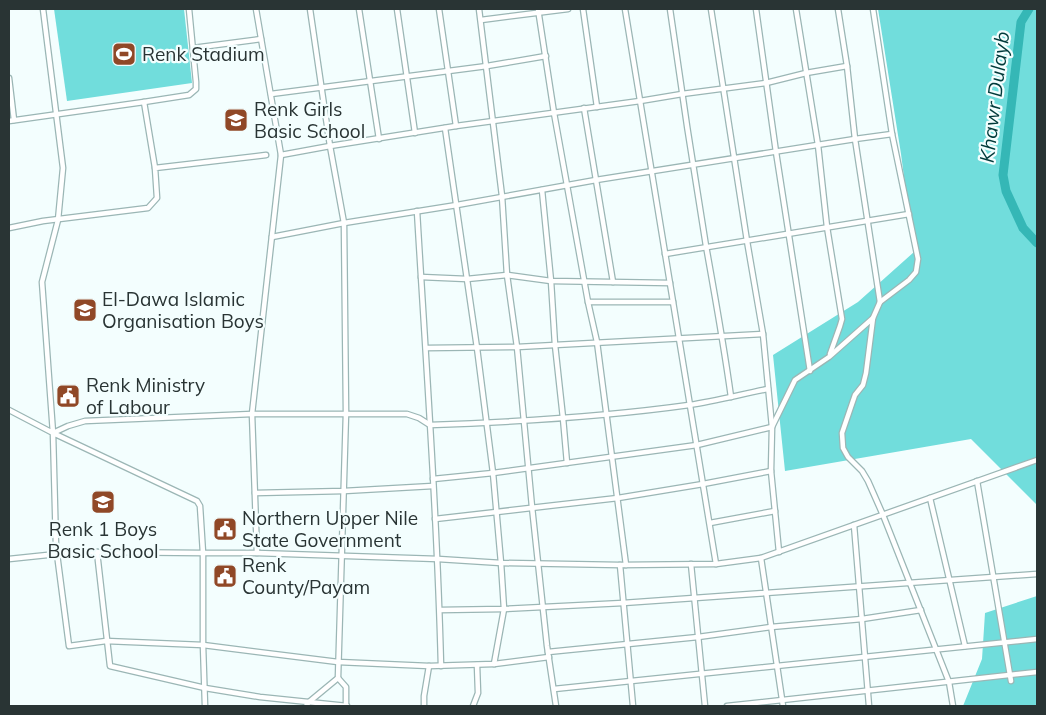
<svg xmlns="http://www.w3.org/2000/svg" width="1046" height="715" viewBox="0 0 1046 715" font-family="Mulish,sans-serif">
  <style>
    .green { fill: #71dddc }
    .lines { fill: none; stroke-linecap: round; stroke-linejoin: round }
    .river { stroke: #35b7b6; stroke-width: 9 }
    .minor-casing { stroke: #9bb6b5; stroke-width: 7 }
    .minor { stroke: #fff; stroke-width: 4.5 }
    .labels { text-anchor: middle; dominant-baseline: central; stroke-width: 4.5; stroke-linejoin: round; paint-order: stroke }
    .poi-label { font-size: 19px; fill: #293434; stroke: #f3fefe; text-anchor: start }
    .water-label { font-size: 20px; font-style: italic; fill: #003a3a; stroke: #f3fefe }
  </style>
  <rect width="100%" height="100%" fill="#f3fefe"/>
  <g class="green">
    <polygon points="54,9 184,9 192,83 67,101"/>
    <polygon points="878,9 1037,9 1037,505 971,439 785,471 773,355 858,302 914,252 901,154"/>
    <polygon points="1037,596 1037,706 963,706 982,659 985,613"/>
  </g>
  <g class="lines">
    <polyline class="river" points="1029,9 1021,22 1003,175 1006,191 1023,228 1037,243"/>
    <g class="minor-casing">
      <g id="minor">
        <polyline points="359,9 379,139"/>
        <polyline points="397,9 415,133"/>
        <polyline points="439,9 456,126"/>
        <polyline points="479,9 502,196 507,275 517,347 532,507 547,646 556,706"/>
        <polyline points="538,9 554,113 588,302 597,342 626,565"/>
        <polyline points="583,9 597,107"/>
        <polyline points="625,9 716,564"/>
        <path d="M670,9C681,88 693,167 706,246C715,296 724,346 731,397"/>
        <polyline points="711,9 747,241 763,334 772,427 771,471 779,552"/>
        <polyline points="756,9 776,152 810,371"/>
        <polyline points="796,9 818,145 827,227 842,319 840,326 830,354"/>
        <polyline points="873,9 892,134 918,259 916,272 909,280 880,302"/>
        <polyline points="481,20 568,9"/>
        <polyline points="193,48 261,39"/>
        <polyline points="9,78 14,120"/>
        <polyline points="271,94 487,66 546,56"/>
        <polyline points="144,102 155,168"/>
        <polyline points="584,108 613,282"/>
        <polyline points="9,121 144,102 189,95 196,89 196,82 189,9"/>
        <polyline points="445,128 477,348 493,473 501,563 504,609 494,664"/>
        <polyline points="281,155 330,146 456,126 640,101 682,94 766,83 806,73 847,66"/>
        <polyline points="542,190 551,281 555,345 563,418 567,463"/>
        <path d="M417,211C426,362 437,514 441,666"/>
        <polyline points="9,228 43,221 148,208 157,198 155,168 266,155"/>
        <polyline points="272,237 344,223 457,205 596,180 855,139 892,134"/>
        <polyline points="665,254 909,214"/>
        <polyline points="421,277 467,279 507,275 551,281 670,283"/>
        <polyline points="588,302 673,302"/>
        <polyline points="873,318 866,373 863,385 855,395 842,433 843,448 848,457 862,471 868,481 883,515 949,682 953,706"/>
        <polyline points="426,348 517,347 763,334"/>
        <polyline points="9,410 53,433 197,501 200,506 203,553 97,552 57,554 56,546 53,433 42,282 58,220 63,168 43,9"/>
        <path d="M53,433L68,426L85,421L252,414H407L419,418L430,425C517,422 603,417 689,405C716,401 742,394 768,389"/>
        <polyline points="433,479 493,473 697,445 772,427 795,380 829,357 873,318 880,302 855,139 847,66 838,9"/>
        <polyline points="977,481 1011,681"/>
        <polyline points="255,493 344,491 433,486"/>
        <polyline points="930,498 965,646"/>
        <polyline points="435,519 618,498 703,484 771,471"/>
        <polyline points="710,523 775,511"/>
        <polyline points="854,525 869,706"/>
        <polyline points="97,552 110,666 205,688 260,697 347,706"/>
        <polyline points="257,553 438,559 501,563 620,565 716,564 761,558 1037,460"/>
        <polyline points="761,558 783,706"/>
        <polyline points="9,559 57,554 69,646 106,641 203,645 338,662 429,666 494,664 549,657"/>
        <polyline points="691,564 705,706"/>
        <polyline points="620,565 633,706"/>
        <polyline points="440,610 504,609 623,603 1037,574"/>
        <polyline points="548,652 698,637 771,627 862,619 921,610"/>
        <polyline points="338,678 346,687 346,706"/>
        <polyline points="554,689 1037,639"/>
        <polyline points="205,706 203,645 203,553 257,553 252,414 281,155 256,9"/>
        <polyline points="306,706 309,702 338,678 346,413 344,223 330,146 310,9"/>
        <polyline points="424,706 424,696 429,666"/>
        <polyline points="473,706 478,693 477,665"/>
        <polyline points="727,706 1037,672"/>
      </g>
    </g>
    <use href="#minor" class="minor"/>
  </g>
  <defs>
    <g id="stadium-square" transform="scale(1.25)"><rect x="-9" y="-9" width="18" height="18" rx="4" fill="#904827" stroke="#f3fefe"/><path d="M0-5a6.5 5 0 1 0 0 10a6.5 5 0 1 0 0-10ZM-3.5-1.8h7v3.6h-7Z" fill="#fff"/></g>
    <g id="school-square" transform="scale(1.25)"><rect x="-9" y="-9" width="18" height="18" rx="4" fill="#904827" stroke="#f3fefe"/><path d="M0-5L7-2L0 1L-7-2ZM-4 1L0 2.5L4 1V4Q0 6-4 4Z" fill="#fff"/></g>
    <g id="civic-square" transform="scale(1.25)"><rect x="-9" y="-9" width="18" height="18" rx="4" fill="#904827" stroke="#f3fefe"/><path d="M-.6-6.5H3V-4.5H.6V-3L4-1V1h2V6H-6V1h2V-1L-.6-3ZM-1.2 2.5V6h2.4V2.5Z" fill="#fff"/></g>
  </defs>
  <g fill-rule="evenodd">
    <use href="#stadium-square" x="124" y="54"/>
    <use href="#school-square" x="236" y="120"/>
    <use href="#school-square" x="85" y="310"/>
    <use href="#civic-square" x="68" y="396"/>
    <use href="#school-square" x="103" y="502"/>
    <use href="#civic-square" x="225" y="529"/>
    <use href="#civic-square" x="225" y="576"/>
  </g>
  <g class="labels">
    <g class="poi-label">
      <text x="142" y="54">Renk Stadium</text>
      <text x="254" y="109">Renk Girls<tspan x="254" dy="22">Basic School</tspan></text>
      <text x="102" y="299">El-Dawa Islamic<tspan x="102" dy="22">Organisation Boys</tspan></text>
      <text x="86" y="385">Renk Ministry<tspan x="86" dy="22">of Labour</tspan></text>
      <text x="242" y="518">Northern Upper Nile<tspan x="242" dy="22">State Government</tspan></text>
      <text x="103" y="529" text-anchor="middle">Renk 1 Boys<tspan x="103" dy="22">Basic School</tspan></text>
      <text x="242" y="565">Renk<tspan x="242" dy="22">County/Payam</tspan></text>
    </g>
    <g class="water-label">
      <text transform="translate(994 97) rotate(-83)">Khawr Dulayb</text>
    </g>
  </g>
  <rect width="1046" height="715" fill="none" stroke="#293434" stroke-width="20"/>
</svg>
